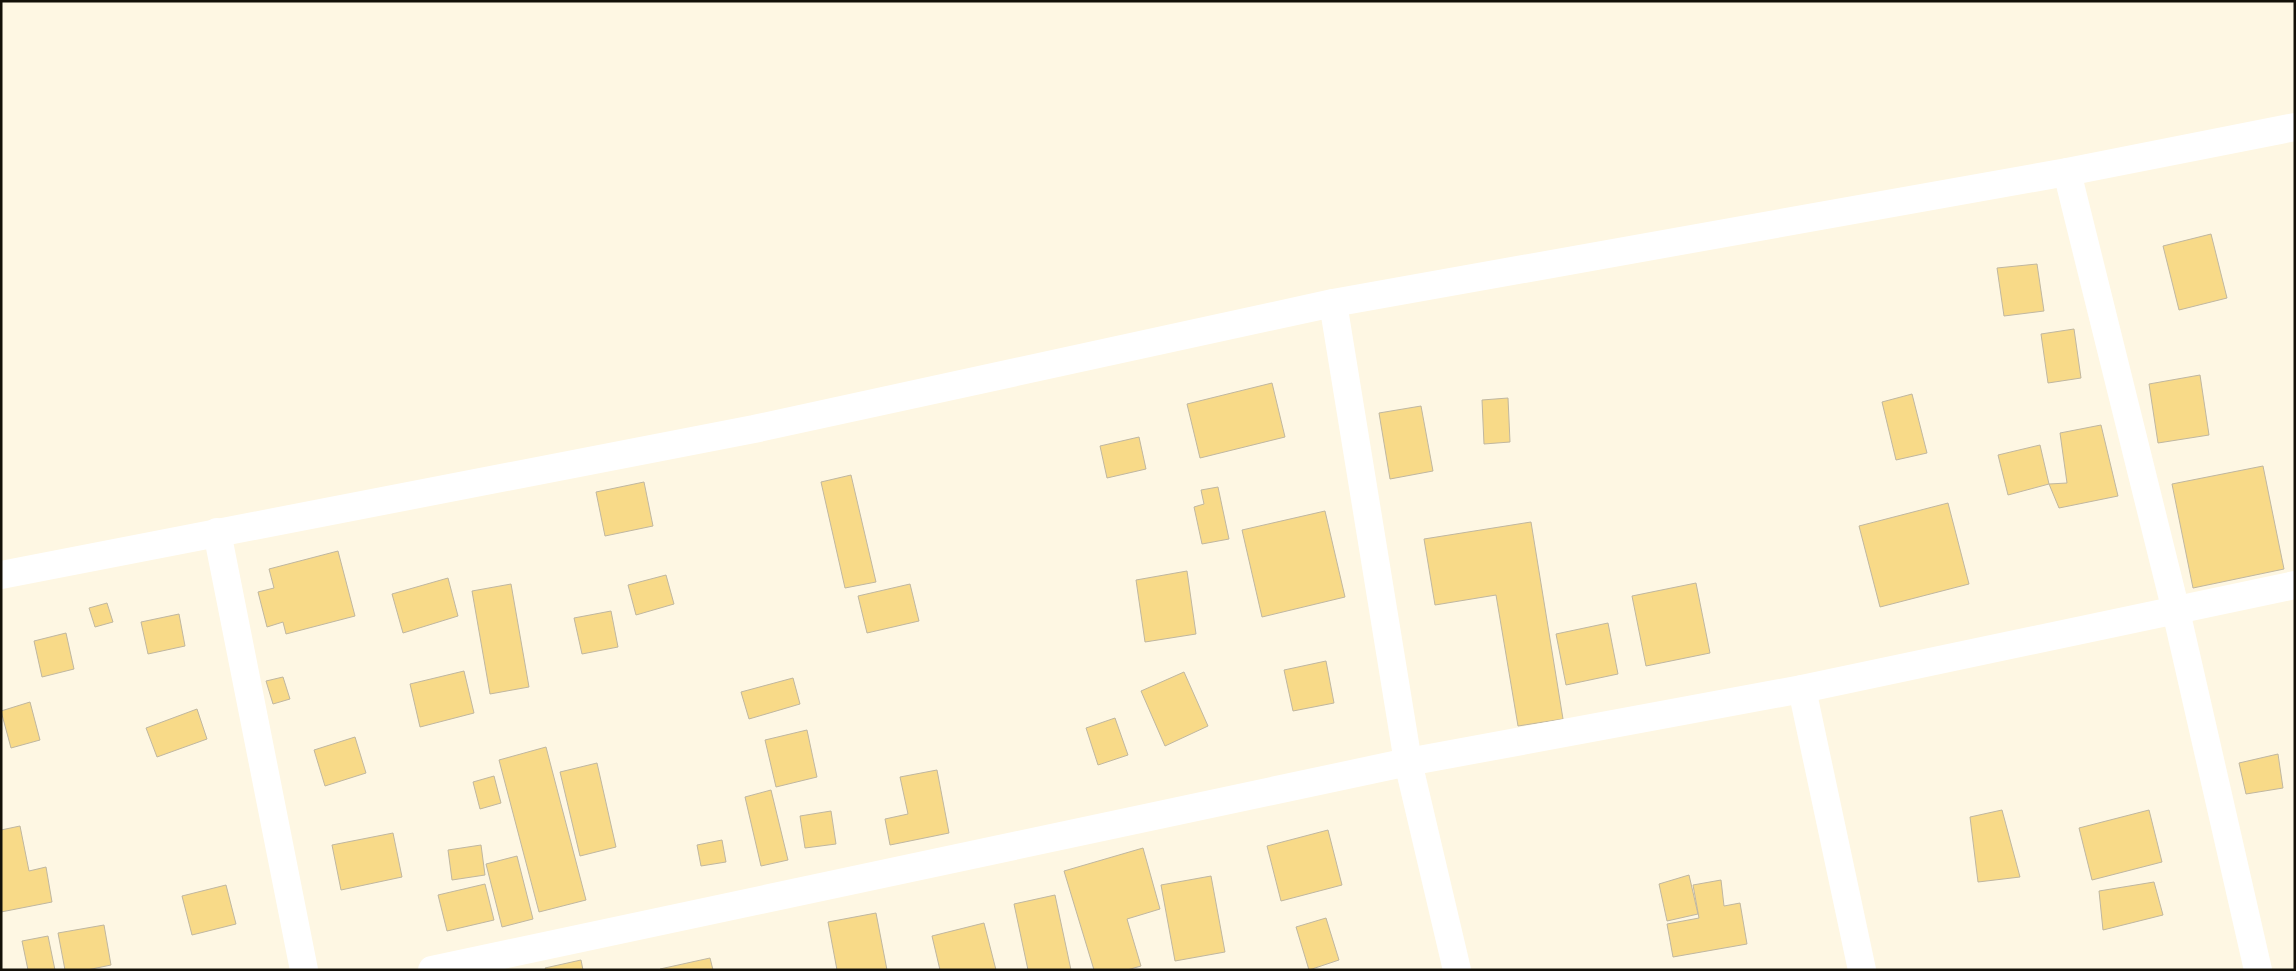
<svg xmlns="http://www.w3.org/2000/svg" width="2296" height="971" viewBox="0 0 2296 971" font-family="'Titillium Web',sans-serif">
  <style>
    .building { fill: #f8da88; stroke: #c0b7a0 }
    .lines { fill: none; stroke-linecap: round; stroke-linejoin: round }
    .minor { stroke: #fff; stroke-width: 28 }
  </style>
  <rect width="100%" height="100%" fill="#fef7e3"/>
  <g class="building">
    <polygon points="2211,234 2227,298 2179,310 2163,246"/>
    <polygon points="2037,264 2044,311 2004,316 1997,268"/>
    <polygon points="2074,329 2081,378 2048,383 2041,334"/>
    <polygon points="2200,375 2209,435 2158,443 2149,384"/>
    <polygon points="1272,383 1285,437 1200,458 1187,404"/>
    <polygon points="1912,394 1927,453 1896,460 1882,402"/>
    <polygon points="1508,398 1510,442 1484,444 1482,400"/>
    <polygon points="1421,406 1433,471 1390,479 1379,413"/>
    <polygon points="2101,425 2118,496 2059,508 2049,484 2067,483 2060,433"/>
    <polygon points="1139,437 1146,469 1107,478 1100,446"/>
    <polygon points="2040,445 2049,484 2008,495 1998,455"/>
    <polygon points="2263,466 2284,569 2193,588 2172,484"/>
    <polygon points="851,475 876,582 845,588 821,482"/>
    <polygon points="644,482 653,526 605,536 596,492"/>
    <polygon points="1218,487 1229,539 1202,544 1194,507 1204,504 1201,490"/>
    <polygon points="1948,503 1969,584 1880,607 1859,526"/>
    <polygon points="1325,511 1345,597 1262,617 1242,530"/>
    <polygon points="1531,522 1563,719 1518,726 1496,595 1435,605 1424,539"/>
    <polygon points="338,551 355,616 286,634 283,622 267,627 258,592 274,588 269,569"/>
    <polygon points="1187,571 1196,634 1145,642 1136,580"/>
    <polygon points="666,575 674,604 636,615 628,585"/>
    <polygon points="448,578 458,616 403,633 392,594"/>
    <polygon points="1696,583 1710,653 1646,666 1632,596"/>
    <polygon points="511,584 529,687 490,694 472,591"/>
    <polygon points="910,584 919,621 867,633 858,596"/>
    <polygon points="107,603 113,622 95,627 89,608"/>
    <polygon points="611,611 618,647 582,654 574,618"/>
    <polygon points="179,614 185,646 148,654 141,622"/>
    <polygon points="1608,623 1618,674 1566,685 1556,634"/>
    <polygon points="66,633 74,669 42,677 34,641"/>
    <polygon points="1326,661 1334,703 1293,711 1284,670"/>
    <polygon points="464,671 474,713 420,727 410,684"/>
    <polygon points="1184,672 1208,726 1165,746 1141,691"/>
    <polygon points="283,677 290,699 273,704 266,681"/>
    <polygon points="793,678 800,704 749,719 741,692"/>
    <polygon points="30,702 40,740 11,748 1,711"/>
    <polygon points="197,709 207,739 157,757 146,728"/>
    <polygon points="1115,718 1128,755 1098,765 1086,728"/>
    <polygon points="807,730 817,777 776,787 765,740"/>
    <polygon points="355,737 366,773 325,786 314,750"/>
    <polygon points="546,747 586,900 539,912 499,760"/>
    <polygon points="2278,754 2283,788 2246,794 2239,763"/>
    <polygon points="597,763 616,847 580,856 560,772"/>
    <polygon points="937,770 949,833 890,845 885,819 908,814 900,777"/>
    <polygon points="494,776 501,803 480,809 473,782"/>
    <polygon points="771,790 788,860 761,866 745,797"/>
    <polygon points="2002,810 2020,877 1978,882 1970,817"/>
    <polygon points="2149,810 2162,862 2092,880 2079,828"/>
    <polygon points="831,811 836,844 805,848 800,816"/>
    <polygon points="20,826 29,871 46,867 52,902 1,912 1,830"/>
    <polygon points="1328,830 1342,885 1281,901 1267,846"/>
    <polygon points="393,833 402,877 341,890 332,845"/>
    <polygon points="722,840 726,862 701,866 697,845"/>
    <polygon points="481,845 485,875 452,880 448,850"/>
    <polygon points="1143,848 1160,909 1127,919 1141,966 1127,970 1094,970 1064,871"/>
    <polygon points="517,856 533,919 502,927 486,864"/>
    <polygon points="1689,875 1698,914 1667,921 1659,884"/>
    <polygon points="1211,876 1225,952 1175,961 1161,885"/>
    <polygon points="1721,880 1724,906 1740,903 1747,944 1673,957 1667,924 1699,918 1693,885"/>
    <polygon points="2154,882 2163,915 2103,930 2099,891"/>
    <polygon points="485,884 494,920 447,931 438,895"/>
    <polygon points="226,885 236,924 192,935 182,896"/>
    <polygon points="1055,895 1071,970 1028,970 1014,904"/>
    <polygon points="876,913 887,970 837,970 828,922"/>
    <polygon points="1326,918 1339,960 1309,970 1296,927"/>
    <polygon points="984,923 996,970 940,970 932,936"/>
    <polygon points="104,925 111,965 87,970 65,970 58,933"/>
    <polygon points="48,936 55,970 28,970 22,941"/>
    <polygon points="710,958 713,970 660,970 660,969"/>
    <polygon points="581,960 583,970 546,970 545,968"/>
  </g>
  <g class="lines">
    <g class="minor">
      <polyline points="2067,172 2176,611 2258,970"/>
      <polyline points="1333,303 1408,762 1457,970"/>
      <polyline points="217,532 304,970"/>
      <polyline points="1,575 754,429 1333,303 2067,172 2295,127"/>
      <polyline points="1802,689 1862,970"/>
      <polyline points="432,970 1408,762 1802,689 2295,585"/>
    </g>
  </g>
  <rect width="2296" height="971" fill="none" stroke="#131008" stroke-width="5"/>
</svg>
